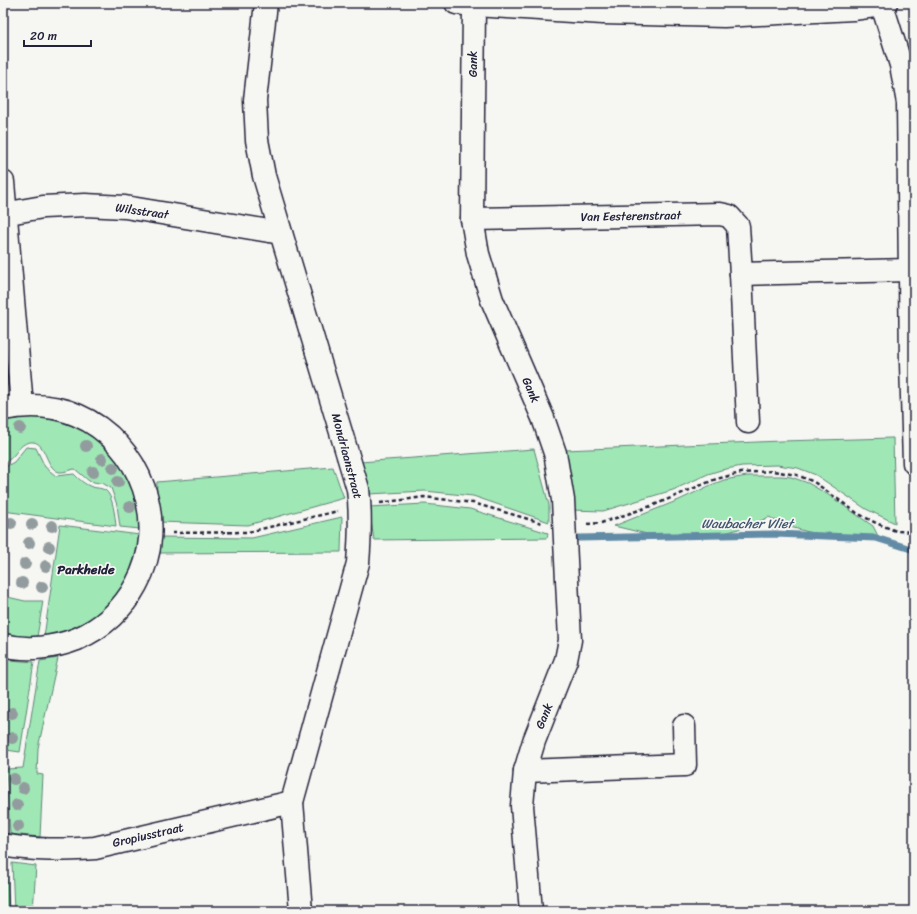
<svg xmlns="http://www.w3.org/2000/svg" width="917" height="914" viewBox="0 0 917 914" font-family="Sriracha,sans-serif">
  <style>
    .green { fill: #9fe7b5; stroke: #608478 }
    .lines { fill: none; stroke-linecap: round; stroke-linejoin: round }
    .stream { stroke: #628ca6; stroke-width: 7 }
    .minor-casing { stroke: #22223b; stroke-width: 25 }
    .path { stroke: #22223b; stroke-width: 2.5; stroke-dasharray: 4 3; stroke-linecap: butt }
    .minor { stroke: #f6f6f2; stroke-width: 22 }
    .tree { fill: #929c9e }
    .labels { text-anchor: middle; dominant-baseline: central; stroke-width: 3.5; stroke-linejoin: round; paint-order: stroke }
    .street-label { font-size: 12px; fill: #22223b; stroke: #f6f6f2 }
    .water-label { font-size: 13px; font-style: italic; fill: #425771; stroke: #f6f6f2 }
    .neighbourhood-label { font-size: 13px; font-weight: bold; fill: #22223b; stroke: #f6f6f2 }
  </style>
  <rect width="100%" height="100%" fill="#f6f6f2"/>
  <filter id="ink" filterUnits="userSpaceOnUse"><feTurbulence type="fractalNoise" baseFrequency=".025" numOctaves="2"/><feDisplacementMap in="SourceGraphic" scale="8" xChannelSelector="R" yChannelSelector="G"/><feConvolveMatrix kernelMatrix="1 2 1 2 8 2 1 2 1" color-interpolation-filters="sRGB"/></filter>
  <g filter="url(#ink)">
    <g class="green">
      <polygon points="3,333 7,385 3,394"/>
      <path d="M24,417C71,417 110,438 130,482C132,487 136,493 137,498C139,508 139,519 140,529L120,527L117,505L111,488L104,484L89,481L75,469C70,469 64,473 59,472C44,467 47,440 30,442C17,444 16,459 3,463V420Z"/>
      <polygon points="893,438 895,523 866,509 816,475 798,468 777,465 742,466 721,470 708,474 673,490 603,511 571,510 565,450 781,441"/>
      <path d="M26,447L36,448L45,467L56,476L74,474C80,480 84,484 92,487C96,488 101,488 105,490C113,495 115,517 116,526L3,511V468L14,462Z"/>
      <polygon points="534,449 549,505 549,522 473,496 425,491 369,494 360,462"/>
      <polygon points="333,467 344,498 248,525 159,522 156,500 157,482"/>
      <polygon points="747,476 781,476 791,477 808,483 827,494 873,526 879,538 823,536 790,527 769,517 752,525 725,533 651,535 614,526 679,500 711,485 724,480"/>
      <polygon points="425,504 470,509 548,533 547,538 374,540 369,507"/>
      <polygon points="342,517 341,552 156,553 158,537 252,538"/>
      <path d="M60,525L140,535C135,588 96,630 44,637Z"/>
      <polygon points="3,596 25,601 43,601 37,637 26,638 3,634"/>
      <polygon points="58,658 38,748 37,774 43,775 40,837 10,834 6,769 23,768 40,661"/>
      <polygon points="10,660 34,662 20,752 6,750 3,705 3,663"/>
      <polygon points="3,861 6,862 9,911 3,911"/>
      <polygon points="12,863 36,866 33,911 14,911"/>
    </g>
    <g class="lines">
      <polyline class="stream" points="579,538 775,534 876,538 914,550"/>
      <g class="minor-casing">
        <g id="minor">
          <path d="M266,3L255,100L257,140L264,176L358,489C361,514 360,538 358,563L292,802L301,911"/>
          <polyline points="456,3 474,5 603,13 724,16 853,9 882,5 886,3"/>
          <polyline points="474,5 472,219 478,254 492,300 543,418 555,453 563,500 570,640 566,660 534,741 525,771 522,806 531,911"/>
          <polyline points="882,5 901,65 908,103 911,363 914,463"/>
          <polyline points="3,182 22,406"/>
          <polyline points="3,214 43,207 85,205 125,207 281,233"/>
          <polyline points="472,219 720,214 729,216 738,226 741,274 910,270"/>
          <polyline points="741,274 748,422"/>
          <path d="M3,409C28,404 54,405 77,415C142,443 170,524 136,585C123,609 102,628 77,639C54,648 27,651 3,645"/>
          <polyline points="525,771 685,765 684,726"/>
          <path d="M3,845C34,851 64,850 95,848L292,802"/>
        </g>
      </g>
      <g class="path">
        <polyline points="380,503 424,497 473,503 542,523"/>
        <polyline points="587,524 601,523 654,505 716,479 741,473 773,471 797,475 814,482 857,513 876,523 896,531 914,532"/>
        <polyline points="172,533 248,532 338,511"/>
      </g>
      <use href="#minor" class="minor"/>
    </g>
    <g class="tree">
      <circle cx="20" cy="428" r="6"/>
      <circle cx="86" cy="446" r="6"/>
      <circle cx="102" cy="459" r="6"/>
      <circle cx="113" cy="468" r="6"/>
      <circle cx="93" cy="472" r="6"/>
      <circle cx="118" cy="482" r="6"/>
      <circle cx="130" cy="507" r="6"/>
      <circle cx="11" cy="523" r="6"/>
      <circle cx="32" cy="524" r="6"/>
      <circle cx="52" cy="526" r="6"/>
      <circle cx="29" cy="543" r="6"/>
      <circle cx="49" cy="547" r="6"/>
      <circle cx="25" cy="564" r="6"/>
      <circle cx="46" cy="566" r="6"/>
      <circle cx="22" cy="583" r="6"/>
      <circle cx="42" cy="587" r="6"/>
      <circle cx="12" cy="713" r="6"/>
      <circle cx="12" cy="738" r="6"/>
      <circle cx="14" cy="779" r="6"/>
      <circle cx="23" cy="788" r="6"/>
      <circle cx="17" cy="805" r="6"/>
      <circle cx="18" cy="826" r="6"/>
    </g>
  </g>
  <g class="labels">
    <g class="street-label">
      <text transform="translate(473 64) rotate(-90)">Gank</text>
      <text transform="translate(142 211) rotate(8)">Wilsstraat</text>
      <text transform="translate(631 216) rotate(-1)">Van Eesterenstraat</text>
      <text transform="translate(531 390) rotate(66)">Gank</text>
      <text transform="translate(347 456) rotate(75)">Mondriaanstraat</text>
      <text transform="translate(544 716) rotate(-68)">Gank</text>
      <text transform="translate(148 835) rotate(-13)">Gropiusstraat</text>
    </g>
    <g class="water-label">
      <text x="747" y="523">Waubacher Vliet</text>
    </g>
    <g class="neighbourhood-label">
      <text x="86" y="569">Parkheide</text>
    </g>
  </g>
  <rect width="917" height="914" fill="none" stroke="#f6f6f2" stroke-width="16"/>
  <rect x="8" y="8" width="901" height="898" fill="none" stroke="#22223b" stroke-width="1.5" filter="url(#ink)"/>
  <path d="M24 40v6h67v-6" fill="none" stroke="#22223b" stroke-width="2"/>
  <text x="30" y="40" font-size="12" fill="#22223b" stroke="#f6f6f2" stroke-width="3" paint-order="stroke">20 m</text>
</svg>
